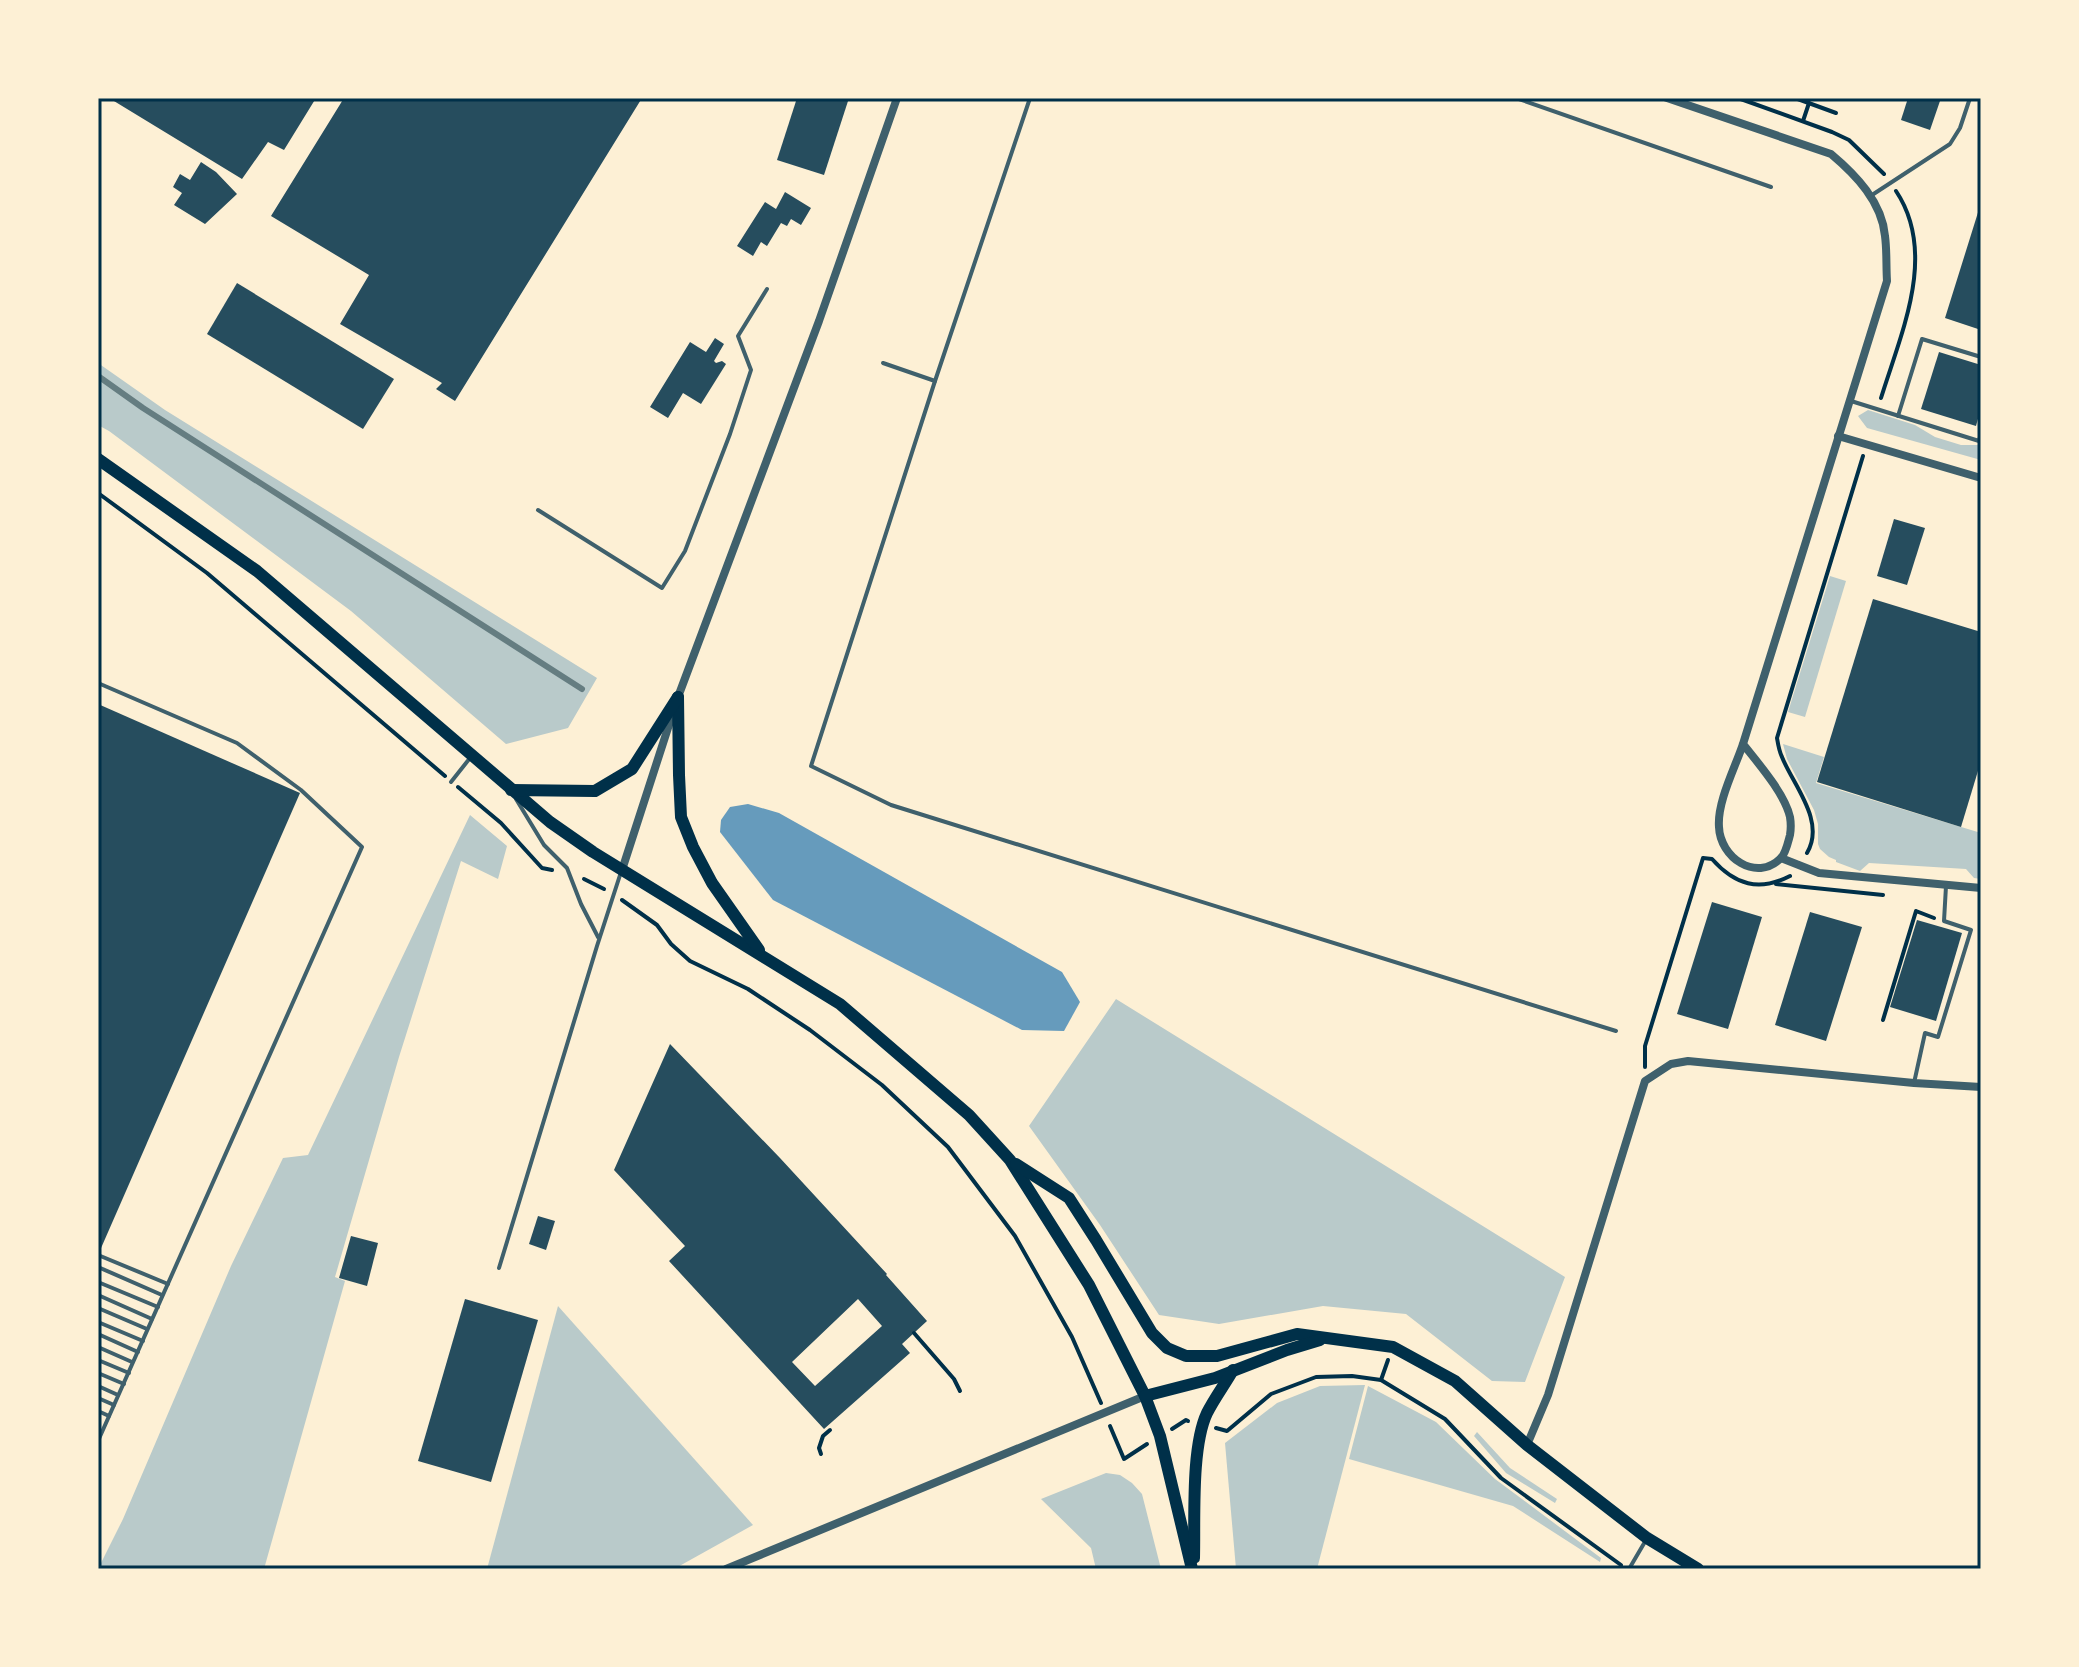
<svg xmlns="http://www.w3.org/2000/svg" width="2079" height="1667" viewBox="0 0 2079 1667" font-family="'Open Sans',sans-serif">
  <style>
    .green { fill: #b9caca }
    .water { fill: #669bbc }
    .building { fill: #264d5e; fill-rule: evenodd }
    .lines { fill: none; stroke-linecap: round; stroke-linejoin: round }
    .path { stroke: #003049; stroke-width: 4 }
    .service { stroke: #3f606c; stroke-width: 4 }
    .minor { stroke: #3f606c; stroke-width: 8 }
    .secondary { stroke: #003049; stroke-width: 12 }
    .rail { stroke: #657d81; stroke-width: 6 }
    .neatline { fill: none; stroke: #003049; stroke-width: 3 }
  </style>
  <rect width="100%" height="100%" fill="#fdf0d5"/>
  <g class="green">
    <polygon points="98,363 165,410 597,678 568,728 506,744 351,611 109,431 98,425"/>
    <polygon points="1868,410 1915,425 1935,437 1961,445 1981,445 1981,460 1867,428 1858,416"/>
    <polygon points="1830,576 1846,581 1805,717 1788,712"/>
    <polygon points="1783,744 1824,757 1816,783 1981,833 1981,879 1974,878 1966,869 1869,863 1860,871 1836,862 1836,860 1829,857 1820,849 1818,844 1818,824 1814,810 1787,759"/>
    <polygon points="470,815 507,846 498,879 461,861 399,1057 335,1277 345,1281 264,1569 98,1569 123,1519 231,1266 283,1158 308,1155"/>
    <polygon points="1116,999 1565,1277 1525,1382 1492,1381 1406,1314 1323,1306 1219,1324 1159,1315 1100,1225 1029,1126"/>
    <polygon points="558,1306 753,1525 674,1569 487,1569"/>
    <polygon points="1365,1385 1317,1569 1236,1569 1225,1443 1277,1403 1320,1386"/>
    <polygon points="1368,1386 1436,1422 1495,1479 1601,1558 1600,1562 1513,1506 1349,1459"/>
    <polygon points="1477,1432 1510,1468 1557,1499 1555,1503 1506,1473 1474,1436"/>
    <polygon points="1106,1473 1120,1475 1132,1483 1142,1494 1161,1569 1096,1569 1091,1548 1041,1499"/>
  </g>
  <polygon class="water" points="748,804 779,813 1062,972 1080,1002 1064,1031 1022,1030 773,900 720,832 721,820 730,807"/>
  <g class="building">
    <polygon points="109,98 316,98 284,150 268,142 242,179"/>
    <polygon points="344,98 642,98 455,401 436,389 442,383 340,324 369,275 271,216"/>
    <polygon points="797,98 849,98 824,175 777,160"/>
    <polygon points="1908,98 1941,98 1930,130 1901,120"/>
    <polygon points="201,162 216,172 237,194 205,224 174,205 182,193 173,187 180,174 190,180"/>
    <polygon points="785,192 811,208 801,225 791,219 787,226 781,223 767,246 761,242 753,256 737,246 765,202 776,209"/>
    <polygon points="1980,206 1981,206 1981,330 1945,318"/>
    <polygon points="237,283 394,379 363,429 207,334"/>
    <polygon points="715,338 724,344 714,361 716,363 722,361 726,364 701,404 683,393 668,418 650,407 690,342 706,352"/>
    <polygon points="1939,352 1981,365 1981,408 1976,426 1921,409"/>
    <polygon points="1894,519 1925,528 1907,585 1877,576"/>
    <polygon points="1873,599 1981,632 1981,761 1961,827 1817,782"/>
    <polygon points="98,704 300,793 98,1255"/>
    <polygon points="1712,902 1762,917 1728,1029 1677,1014"/>
    <polygon points="1810,912 1862,927 1826,1041 1775,1025"/>
    <polygon points="1917,920 1962,933 1936,1021 1890,1007"/>
    <path d="M670,1044L780,1158L887,1274L886,1275L927,1321L902,1344L910,1353L824,1429L669,1261L685,1246L614,1170ZM858,1299L882,1326L815,1386L792,1362Z"/>
    <polygon points="538,1216 555,1221 546,1250 529,1244"/>
    <polygon points="351,1236 378,1243 367,1286 339,1278"/>
    <polygon points="465,1299 538,1320 491,1482 418,1461"/>
  </g>
  <g class="lines">
    <g class="path">
      <polyline points="1738,98 1832,132 1849,140 1884,174"/>
      <polyline points="1795,98 1836,113"/>
      <polyline points="1803,121 1809,103"/>
      <path d="M1881,398C1901,333 1938,254 1896,191"/>
      <polyline points="98,493 207,573 445,776"/>
      <polyline points="458,787 501,823 542,868 552,870"/>
      <path d="M1807,853C1826,821 1793,785 1782,757C1779,751 1778,744 1777,738L1863,456"/>
      <polyline points="584,879 604,889"/>
      <polyline points="1776,884 1883,895"/>
      <polyline points="622,900 657,925 671,944 690,961 748,989 810,1030 882,1085 948,1147 1015,1236 1072,1337 1101,1403"/>
      <polyline points="1883,1020 1916,911 1934,918"/>
      <path d="M1645,1067V1046L1703,858L1712,859C1735,885 1759,892 1790,876"/>
      <polyline points="914,1333 954,1379 960,1391"/>
      <polyline points="1381,1380 1388,1360"/>
      <polyline points="1110,1426 1124,1459 1147,1444"/>
      <polyline points="1216,1428 1227,1431 1271,1394 1316,1377 1352,1376 1381,1380 1445,1419 1501,1478 1621,1565"/>
      <polyline points="1172,1429 1186,1420 1188,1421"/>
      <polyline points="821,1454 819,1448 823,1436 830,1430"/>
    </g>
    <g class="service">
      <polyline points="1030,98 935,381 811,766 891,805 1616,1031"/>
      <polyline points="1516,98 1771,187"/>
      <polyline points="1872,195 1950,144 1960,128 1970,98"/>
      <polyline points="883,363 935,381"/>
      <polyline points="1851,401 1979,441 1981,433"/>
      <polyline points="1898,416 1922,339 1981,357"/>
      <polyline points="538,510 662,588 685,551 730,434 751,370 738,336 767,289"/>
      <polyline points="98,683 237,743 301,790 362,847 98,1441"/>
      <polyline points="451,782 470,758"/>
      <polyline points="516,799 544,845 567,868 581,904 598,937"/>
      <polyline points="1914,1083 1925,1033 1938,1037 1971,930 1944,921 1946,886"/>
      <polyline points="98,1255 168,1284"/>
      <polyline points="98,1267 162,1295"/>
      <polyline points="499,1268 597,946 621,872"/>
      <polyline points="98,1282 158,1307"/>
      <polyline points="98,1295 152,1319"/>
      <polyline points="98,1308 147,1329"/>
      <polyline points="98,1322 143,1341"/>
      <polyline points="98,1334 138,1352"/>
      <polyline points="98,1347 132,1362"/>
      <polyline points="98,1360 129,1373"/>
      <polyline points="98,1373 124,1384"/>
      <polyline points="98,1386 118,1395"/>
      <polyline points="98,1398 114,1405"/>
      <polyline points="98,1411 109,1416"/>
      <polyline points="1629,1569 1646,1540"/>
    </g>
    <g class="minor">
      <path d="M1667,98L1831,154C1856,175 1882,202 1885,236C1887,251 1886,266 1887,281L1743,744C1735,768 1717,802 1719,827C1720,857 1756,883 1781,858C1786,853 1788,842 1790,835C1791,829 1791,823 1790,817C1785,794 1758,763 1743,744"/>
      <polyline points="1838,436 1981,478"/>
      <polyline points="1781,858 1819,873 1981,888"/>
      <polyline points="622,870 678,697 819,321 897,98"/>
      <polyline points="1527,1445 1548,1395 1645,1081 1671,1064 1688,1061 1914,1083 1981,1087"/>
      <polyline points="726,1569 1145,1396"/>
    </g>
    <g class="secondary">
      <polyline points="98,459 257,571 550,822 593,852 840,1004 969,1115 1010,1160 1089,1285 1145,1396 1160,1436 1192,1569"/>
      <polyline points="678,697 679,775 681,817 693,847 712,883 759,950"/>
      <polyline points="511,790 595,791 632,769 678,697"/>
      <polyline points="1016,1164 1069,1198 1096,1240 1152,1333 1167,1348 1186,1356 1217,1356 1297,1334 1393,1347 1455,1381 1527,1445 1647,1538 1698,1569"/>
      <polyline points="1145,1396 1215,1378 1287,1350 1320,1340"/>
      <path d="M1194,1558C1195,1519 1191,1447 1207,1413C1214,1399 1225,1384 1233,1370"/>
    </g>
    <polyline class="rail" points="98,376 143,408 582,689"/>
  </g>
  <rect width="2079" height="1667" fill="none" stroke="#fdf0d5" stroke-width="200"/>
  <rect x="100" y="100" width="1879" height="1467" class="neatline"/>
</svg>
